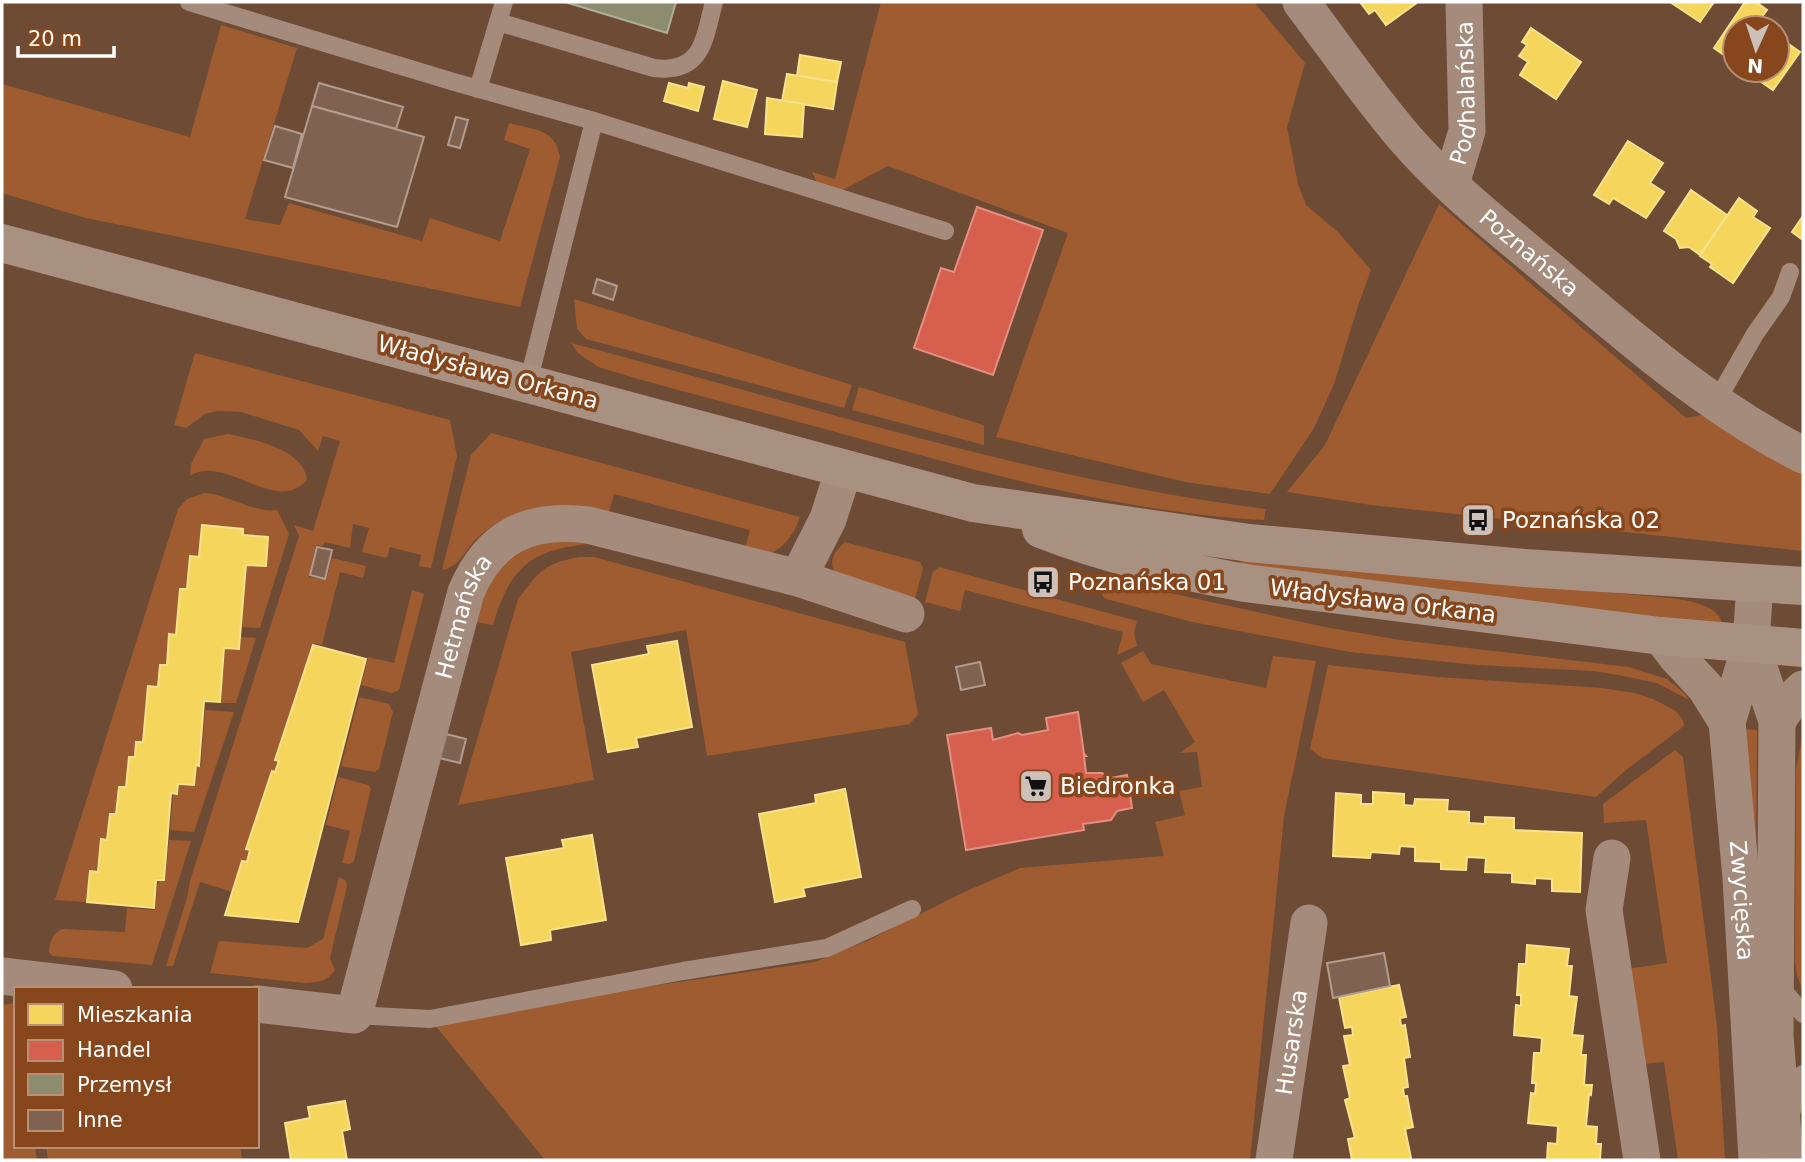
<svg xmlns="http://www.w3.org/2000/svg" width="1805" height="1162" viewBox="0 0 1805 1162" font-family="'DejaVu Sans',sans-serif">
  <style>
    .green { fill: #9f5c31 }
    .homes { fill: #f6d55c; stroke: #f9e28d; stroke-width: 2 }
    .shops { fill: #d6604d; stroke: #e29082; stroke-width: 2 }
    .industry { fill: #8c8c6e; stroke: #aeae9a; stroke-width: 2 }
    .building { fill: #7f6350; stroke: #b29c8f; stroke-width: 2 }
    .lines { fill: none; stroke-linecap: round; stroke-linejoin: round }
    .lane { stroke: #a48b7b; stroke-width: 18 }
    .street { stroke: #a48b7b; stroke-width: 37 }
    .secondary { stroke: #a99182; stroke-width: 38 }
    .labels { text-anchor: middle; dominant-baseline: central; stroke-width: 7; stroke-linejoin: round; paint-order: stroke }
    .street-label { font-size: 23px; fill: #fff; stroke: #87461b }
    .poi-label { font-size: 23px; fill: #fff; stroke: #87461b; text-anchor: start }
  </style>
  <rect width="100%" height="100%" fill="#6e4b34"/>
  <g class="green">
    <polygon points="881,2 1254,2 1305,63 1287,127 1298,184 1306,205 1338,232 1371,270 1359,303 1334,384 1314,428 1270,494 1185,482 996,437 1068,233 888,166 839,192 819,187 812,172 835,179"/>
    <path d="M221,25L297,48L245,219L280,225L289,203L422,241L430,218L500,241L530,149L504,140L509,123C534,130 555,128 560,157L520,307L86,218L2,193V84L190,137Z"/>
    <polygon points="1439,204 1686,418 1703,415 1803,472 1803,551 1371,505 1287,492 1325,445"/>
    <polygon points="574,299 852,385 844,408 586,339 577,329"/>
    <path d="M571,343C801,403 1030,479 1266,509L1264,520C1125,513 989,474 854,437C769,413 683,393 598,367L578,353Z"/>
    <polygon points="195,353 450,420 457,456 431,568 419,566 421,555 390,547 387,558 362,552 369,528 353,524 350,548 325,542 323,546 316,545 309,577 326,580 332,558 366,566 363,578 340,572 322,645 314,643 313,645 275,760 279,761 275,772 272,772 246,849 250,850 247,862 242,861 232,892 200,882 173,966 166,966 187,898 190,881 299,536 294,525 313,531 340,441 323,436 318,451 299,430 241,412 217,411 205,414 186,428 174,425"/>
    <polygon points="859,387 984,425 984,445 852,410"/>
    <path d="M491,433L800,517C795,532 784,550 767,554C760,555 751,553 744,553L750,530L614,494L608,516C555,512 519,498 476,539C463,552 461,566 442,570L471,455Z"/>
    <path d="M228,434C253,439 304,449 307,480C275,516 225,453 190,476L191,464L204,439Z"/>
    <path d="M204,493C229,494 252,513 277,510L289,534L260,628L242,627L247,566L266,567L268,537L243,535V529L202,525L199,557L190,556L187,589L180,590L176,635H169L167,665H160L158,687H148L143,742L135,757H129L126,787H119L116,814H110L107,840H101L98,872H90L87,902L55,900L178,509L187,499Z"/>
    <path d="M548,539L596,543C533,549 511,564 493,625L472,621L478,598L511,555Z"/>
    <path d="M845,542L920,562L923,568L915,599L834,571C829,558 835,551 845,542Z"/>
    <path d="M579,557H594L905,642L918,714L910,724L707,756L686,630L571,652L594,780L458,805L518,599C540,571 543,564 579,557Z"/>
    <path d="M1245,560L1670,598C1686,600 1716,604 1722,622L1720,624L1240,566V562Z"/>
    <polygon points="939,567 1137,621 1134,633 1137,646 1117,655 1123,632 965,590 960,611 925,602 933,572"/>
    <polygon points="1105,587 1170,593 1325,627 1400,640 1629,667 1667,679 1684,693 1689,700 1657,683 1618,675 1594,671 1477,665 1350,652 1192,622 1110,600 1104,598 1102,594"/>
    <polygon points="412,590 424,594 399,690 392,693 361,685 368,657 394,663"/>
    <polygon points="241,637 256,638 236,703 221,703 225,649 240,650"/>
    <polygon points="1143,651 1151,664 1266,688 1273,656 1316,661 1284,816 1250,1160 545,1160 430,1019 815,962 869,940 962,893 1020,868 1164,856 1155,822 1185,815 1179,791 1202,787 1197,752 1180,753 1195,742 1164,690 1143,702 1121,663"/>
    <polygon points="1328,665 1438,677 1602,688 1634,693 1653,699 1676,711 1683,720 1684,726 1626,770 1596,797 1322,758 1310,749"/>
    <polygon points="359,697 389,704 393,712 379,769 375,772 341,766"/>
    <polygon points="205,710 234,712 194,832 170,830 173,795 178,795 179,786 195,786 197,767 201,766"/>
    <polygon points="1745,729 1757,730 1756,854"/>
    <polygon points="1802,738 1803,738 1803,990 1797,976 1795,961 1796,770"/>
    <polygon points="1675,750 1683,757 1717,1026 1725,1160 1678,1160 1664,1062 1643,1064 1627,969 1667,963 1646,820 1604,823 1603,804"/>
    <polygon points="338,777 368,785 371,788 354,861 350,864 342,863 350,831 326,825"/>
    <path d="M169,840L191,841L152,965L52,956L49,952C50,941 52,934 62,929L125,932L127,908L155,910L158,881H165Z"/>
    <path d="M339,877L346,881L347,886L330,958L335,970C327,982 319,982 305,983L210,973L219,941L307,948L323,939Z"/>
    <polygon points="16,1003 16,1146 35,1146 37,1160 2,1160 2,1005"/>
    <polygon points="46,1146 240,1146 242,1160 48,1160"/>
  </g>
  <g class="homes">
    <polygon points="1360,2 1418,2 1386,25 1375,10 1369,14"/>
    <polygon points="1670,2 1714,2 1700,22"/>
    <polygon points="1745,2 1756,2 1767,10 1761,18 1773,27 1735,28 1735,63 1714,48"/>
    <polygon points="1531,28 1581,62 1556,99 1520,75 1528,62 1519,56 1527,45 1522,42"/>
    <polygon points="1777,36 1800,52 1773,90 1744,70 1777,70"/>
    <polygon points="800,55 841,62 837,82 797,76"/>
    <polygon points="787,74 837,82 833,109 782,101"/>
    <polygon points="723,81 757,90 747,127 714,119"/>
    <polygon points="669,83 688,88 689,83 704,87 698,111 664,101"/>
    <polygon points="767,98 804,104 802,137 765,134"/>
    <polygon points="1628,141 1663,163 1650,183 1664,192 1646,218 1613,198 1609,204 1594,195"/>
    <polygon points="1691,190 1727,215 1700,255 1689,247 1680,248 1676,239 1664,231"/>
    <polygon points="1739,198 1757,211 1753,217 1770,228 1733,283 1710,267 1712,264 1700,256"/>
    <polygon points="1803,216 1803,240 1792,232"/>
    <polygon points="202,525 243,529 243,535 268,537 266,566 246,565 239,649 224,648 220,702 204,701 199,766 196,765 194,785 178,784 177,794 171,793 164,880 156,880 154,908 87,902 90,871 98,872 101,839 107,840 110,814 116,814 119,787 126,787 129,757 135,757 136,742 143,742 148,686 158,687 160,665 167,665 169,634 176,635 180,589 187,589 190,556 199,557"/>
    <polygon points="677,641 692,727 636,738 638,747 608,752 592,665 649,654 647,646"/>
    <polygon points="313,645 366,659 298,922 225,915 242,861 247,862 250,850 246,849 272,771 275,772 279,761 275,760"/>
    <polygon points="845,789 861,877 803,888 805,896 775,902 759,814 816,803 815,795"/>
    <polygon points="1373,792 1404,794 1404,805 1414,806 1415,799 1448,800 1447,811 1469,812 1469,823 1485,824 1485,817 1514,818 1514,830 1582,833 1580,892 1552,891 1552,879 1535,878 1535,884 1512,882 1512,873 1485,872 1486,858 1467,857 1466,870 1441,869 1441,862 1415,861 1415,847 1400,846 1399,854 1371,852 1370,858 1333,856 1336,793 1361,795 1361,804 1373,804"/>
    <polygon points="592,835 606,920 550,930 551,940 521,945 506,858 564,848 562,840"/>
    <polygon points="1527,945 1569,949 1567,966 1572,966 1569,996 1577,997 1572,1035 1583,1036 1581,1055 1586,1055 1584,1085 1592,1085 1591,1095 1589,1094 1586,1126 1597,1127 1596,1144 1601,1144 1600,1160 1547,1160 1548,1143 1557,1144 1558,1126 1528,1123 1531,1093 1535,1094 1536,1083 1532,1083 1534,1053 1541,1053 1542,1038 1514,1035 1516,1005 1521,1006 1521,995 1517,995 1519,964 1526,964"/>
    <polygon points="1399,985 1406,1017 1400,1018 1401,1026 1405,1025 1410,1057 1404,1058 1408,1087 1403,1088 1404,1096 1407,1096 1413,1127 1405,1129 1411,1158 1407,1160 1352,1160 1348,1139 1355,1138 1345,1100 1350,1098 1343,1066 1350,1065 1344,1036 1353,1035 1352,1027 1345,1028 1339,997"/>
    <polygon points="345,1101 350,1129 342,1131 347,1160 291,1160 285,1123 310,1118 308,1107"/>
  </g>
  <g class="shops">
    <polygon points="977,207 1043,230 993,375 914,348 941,268 954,272"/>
    <polygon points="1078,712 1084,754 1086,756 1084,756 1086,773 1102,773 1111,778 1127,775 1132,808 1117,811 1111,820 1083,824 1084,830 966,850 947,735 991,728 993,740 1018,733 1022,735 1048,730 1046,718"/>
  </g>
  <polygon class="industry" points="565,2 676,2 667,33"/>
  <g class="building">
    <polygon points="319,83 403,107 396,129 312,106"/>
    <polygon points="312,106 424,137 397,227 285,197"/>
    <polygon points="456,117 468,120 460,148 448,145"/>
    <polygon points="275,126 302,134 293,168 264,160"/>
    <polygon points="597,279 617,286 613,300 593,293"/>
    <polygon points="317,547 332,550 325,579 310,575"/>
    <polygon points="980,662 985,685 961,690 956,667"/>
    <polygon points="446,734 466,739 460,763 439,758"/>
    <polygon points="1384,953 1390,986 1333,998 1327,963"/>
  </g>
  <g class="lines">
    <g class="lane">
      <polyline points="189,2 454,82 594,121 528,383"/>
      <path d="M498,22L654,68C703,74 704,39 714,2"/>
      <polyline points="478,89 504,2"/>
      <polyline points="594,121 945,231"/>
      <polyline points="1716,402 1755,334 1781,297 1790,272"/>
      <polyline points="1778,984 1803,1014"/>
      <polyline points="354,1015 430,1019 683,971 827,948 912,909"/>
      <polyline points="1792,1111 1803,1074"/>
    </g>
    <g class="street">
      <path id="s1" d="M1301,2C1335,47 1367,94 1404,137C1447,187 1500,228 1550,270C1630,338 1709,407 1803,455"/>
      <path id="s2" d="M1451,184L1467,131L1464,2"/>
      <polyline points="798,578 828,519 844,469"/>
      <path id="s3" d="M1755,583L1751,644L1727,722L1741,878L1757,1160"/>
      <polyline points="1661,636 1677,657 1705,687 1727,722"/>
      <polyline points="1751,644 1777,721 1775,1036 1785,1160"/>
      <polyline points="1777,721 1790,702 1803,689"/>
      <polyline points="1612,858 1604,910 1642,1160"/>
      <polyline points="2,976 114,989"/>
      <path id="s4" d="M257,1004L354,1015L466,592C490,536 528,518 588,525L798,578L906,614"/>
      <path id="s5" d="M1274,1160L1309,923"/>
    </g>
    <g class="secondary">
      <polyline points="2,243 973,503 1249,543 1525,568 1803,586"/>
      <path d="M1041,529C1107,555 1176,570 1245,583L1661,636L1803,648"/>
    </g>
  </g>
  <defs>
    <g id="bus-square" transform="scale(1.75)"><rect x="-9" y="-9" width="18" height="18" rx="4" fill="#ccc0b8" stroke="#87461b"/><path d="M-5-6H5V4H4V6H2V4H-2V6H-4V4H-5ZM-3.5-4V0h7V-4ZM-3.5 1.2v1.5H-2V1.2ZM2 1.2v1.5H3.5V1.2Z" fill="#111"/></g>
    <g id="supermarket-square" transform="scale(1.75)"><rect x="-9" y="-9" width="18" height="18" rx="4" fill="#ccc0b8" stroke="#87461b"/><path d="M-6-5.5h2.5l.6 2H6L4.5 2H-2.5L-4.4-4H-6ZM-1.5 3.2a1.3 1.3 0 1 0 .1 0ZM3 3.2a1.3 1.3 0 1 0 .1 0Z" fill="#111"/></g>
  </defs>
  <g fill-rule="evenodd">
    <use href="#bus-square" x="1478" y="520"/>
    <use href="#bus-square" x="1043" y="582"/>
    <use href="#supermarket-square" x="1036" y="786"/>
  </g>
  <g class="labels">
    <g class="street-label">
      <text stroke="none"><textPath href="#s2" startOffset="93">Podhalańska</textPath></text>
      <text stroke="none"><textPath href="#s1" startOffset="341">Poznańska</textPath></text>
      <text transform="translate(488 372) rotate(15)">Władysława Orkana</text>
      <text transform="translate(1383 601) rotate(7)">Władysława Orkana</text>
      <text stroke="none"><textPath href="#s4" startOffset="511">Hetmańska</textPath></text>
      <text stroke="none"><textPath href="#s3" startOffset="322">Zwycięska</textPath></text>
      <text stroke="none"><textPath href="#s5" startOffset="119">Husarska</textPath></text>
    </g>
    <g class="poi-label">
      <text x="1502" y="520">Poznańska 02</text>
      <text x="1068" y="582">Poznańska 01</text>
      <text x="1060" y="786">Biedronka</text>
    </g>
  </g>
  <rect width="1805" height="1162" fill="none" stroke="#ffffff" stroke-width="7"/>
  <rect x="14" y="987" width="245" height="161" fill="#87461b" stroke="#b79076" stroke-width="2"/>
  <rect x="28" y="1004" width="35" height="21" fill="#f6d55c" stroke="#b79076" stroke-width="2"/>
  <text x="77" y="1022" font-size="21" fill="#ffffff">Mieszkania</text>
  <rect x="28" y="1040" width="35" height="21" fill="#d6604d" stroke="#b79076" stroke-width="2"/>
  <text x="77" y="1057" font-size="21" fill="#ffffff">Handel</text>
  <rect x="28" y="1074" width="35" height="21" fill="#8c8c6e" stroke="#b79076" stroke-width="2"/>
  <text x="77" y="1092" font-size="21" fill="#ffffff">Przemysł</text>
  <rect x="28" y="1110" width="35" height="21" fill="#7f6350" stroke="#b79076" stroke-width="2"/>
  <text x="77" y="1127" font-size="21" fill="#ffffff">Inne</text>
  <g transform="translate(1756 49) rotate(183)"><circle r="33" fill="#87461b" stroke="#b79076" stroke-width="2"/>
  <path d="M0-5L12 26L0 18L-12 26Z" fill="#ccc0b8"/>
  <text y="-10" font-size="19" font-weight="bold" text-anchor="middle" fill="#ffffff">N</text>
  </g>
  <path d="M18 46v10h96v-10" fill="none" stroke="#ffffff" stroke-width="3.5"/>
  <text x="28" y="46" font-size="21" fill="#ffffff" stroke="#87461b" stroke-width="5" paint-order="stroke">20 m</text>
</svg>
